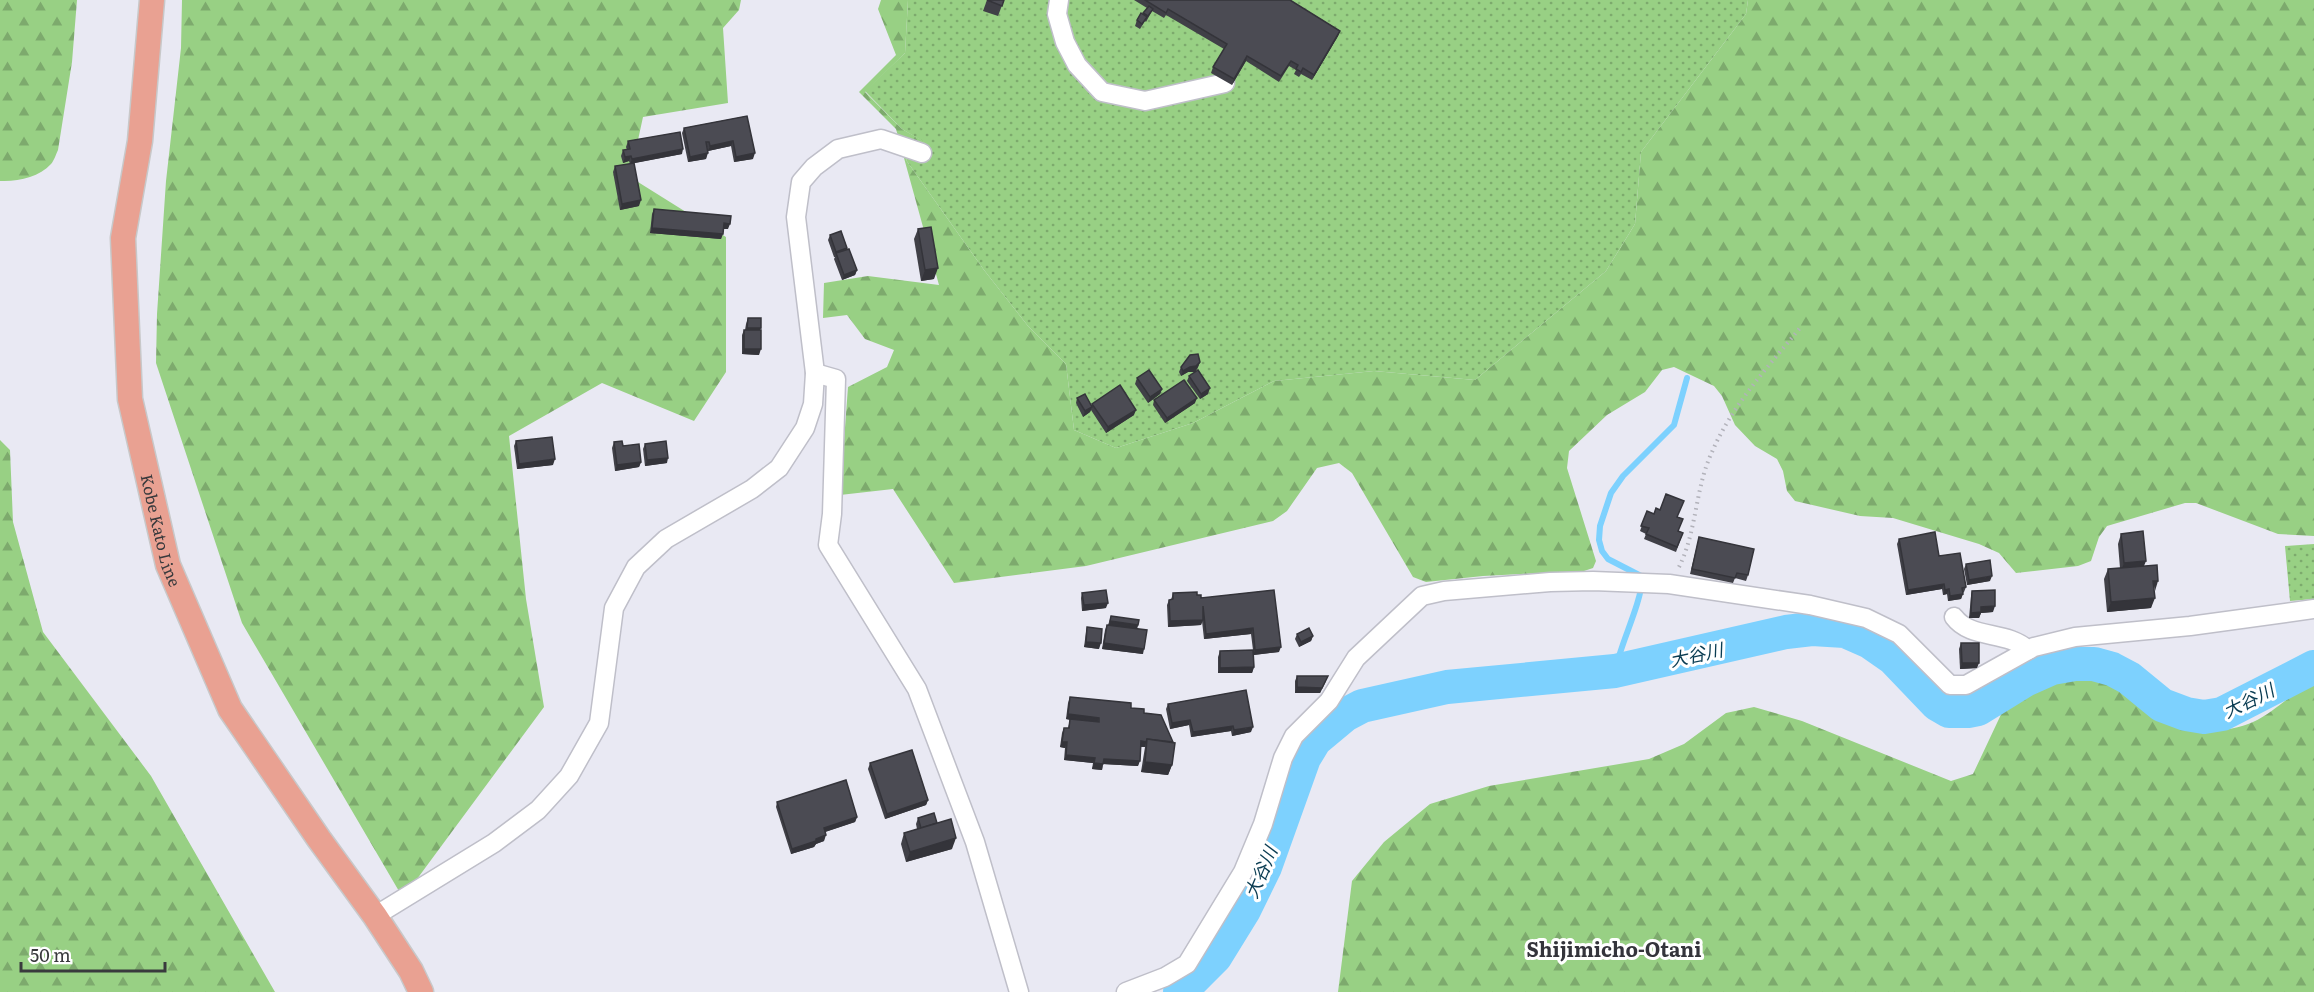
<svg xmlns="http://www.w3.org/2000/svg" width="2314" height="992" viewBox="0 0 2314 992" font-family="Literata,'Noto Sans JP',serif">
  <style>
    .grass { fill: url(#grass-dots) }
    .forest { fill: url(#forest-firs) }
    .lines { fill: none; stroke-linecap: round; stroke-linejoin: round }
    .stream { stroke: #7dd1fe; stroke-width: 6 }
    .river { stroke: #7dd1fe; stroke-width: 34 }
    .minor-casing { stroke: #bfbfc9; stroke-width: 21 }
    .major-casing { stroke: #c8c8c9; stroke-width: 27 }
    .path { stroke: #b2b2ba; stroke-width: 4; stroke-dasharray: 1.5 4.5; stroke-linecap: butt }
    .minor { stroke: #fff; stroke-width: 18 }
    .major { stroke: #e9a192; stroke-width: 24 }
    .wall { fill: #404047 }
    .shaded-wall { fill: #34343a }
    .building { fill: #4b4b53; stroke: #34343a; stroke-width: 1.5 }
    .labels { text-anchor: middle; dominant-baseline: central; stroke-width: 6; stroke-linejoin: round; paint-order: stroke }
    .street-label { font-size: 16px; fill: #393a3d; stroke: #fff }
    .water-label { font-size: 18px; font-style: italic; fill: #0a3c52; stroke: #fff }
    .quarter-label { font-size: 20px; font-weight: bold; fill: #34343b; stroke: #fff }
  </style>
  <defs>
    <pattern id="grass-dots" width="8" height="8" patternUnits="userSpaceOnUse" patternTransform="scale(1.5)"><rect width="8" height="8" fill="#98d084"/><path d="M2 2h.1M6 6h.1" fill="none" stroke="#7daa6d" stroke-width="1.8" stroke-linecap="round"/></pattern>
    <pattern id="forest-firs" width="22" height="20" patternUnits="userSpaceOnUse" patternTransform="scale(1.5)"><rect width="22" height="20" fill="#98d084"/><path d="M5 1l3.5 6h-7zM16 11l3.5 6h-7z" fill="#7daa6d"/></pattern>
  </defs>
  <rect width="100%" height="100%" fill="#e9e9f3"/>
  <g class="grass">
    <polygon points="908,0 1748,0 1746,14 1641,152 1635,224 1606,271 1475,380 1374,371 1274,381 1193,423 1116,448 1074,430 1066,364 1028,326 984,270 906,160 924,142 902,129 865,91 905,53"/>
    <polygon points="2314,544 2314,599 2290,601 2285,546"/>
  </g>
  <g class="forest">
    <path d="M0,0H77L72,62L58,150C56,154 54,161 51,164C39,177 18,182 0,181Z"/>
    <polygon points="182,0 741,0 739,10 723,28 728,103 643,117 630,177 726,237 726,372 694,421 602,383 509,436 526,599 544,707 403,898 242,623 156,363 157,314 166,181 181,48"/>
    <polygon points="881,0 908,0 905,53 865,92 902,129 925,142 906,160 984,270 1028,326 1066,364 1074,430 1116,448 1193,423 1274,381 1374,371 1475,380 1606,271 1635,224 1641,152 1746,14 1748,0 2314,0 2314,536 2278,534 2196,503 2185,503 2107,526 2099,537 2091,561 2078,566 2016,573 1999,553 1979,544 1893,518 1860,516 1795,501 1787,491 1783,471 1777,459 1755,446 1735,425 1722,396 1714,386 1674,367 1662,370 1645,392 1607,415 1569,451 1567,468 1596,561 1593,568 1584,571 1483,576 1426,582 1413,577 1352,473 1339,463 1317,468 1287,511 1273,521 1086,566 954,583 893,489 840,495 848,387 887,367 894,350 865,339 847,315 823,318 824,283 868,276 939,285 896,129 859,92 896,55 878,9"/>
    <polygon points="0,440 10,450 13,522 43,632 151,776 275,992 0,992"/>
    <path d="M2072,673C2115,672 2125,693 2155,716C2180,735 2226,734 2253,722C2276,711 2293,692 2314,680V992H1338L1352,881L1384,842L1430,804L1489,786L1649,759L1684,744L1726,713L1754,707L1802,721L1951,781L1973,774L2005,706L2022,694L2048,680Z"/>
  </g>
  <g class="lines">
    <path class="stream" d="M1615,671C1622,639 1639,610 1643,577L1608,559L1602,551L1599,540L1600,526L1611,493L1623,476L1674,425L1687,378"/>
    <polyline class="river" points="1180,992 1215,957 1244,910 1265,867 1304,758 1315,740 1345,715 1362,706 1447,687 1615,671 1786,632 1812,629 1845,631 1870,642 1893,658 1937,704 1949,711 1968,711 1978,709 2025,680 2052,668 2075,664 2094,664 2112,669 2129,678 2162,705 2186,714 2204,717 2222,714 2314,667"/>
    <g class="minor-casing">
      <g id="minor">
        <polyline points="1059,0 1057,14 1065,42 1077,65 1102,92 1145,101 1225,83"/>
        <polyline points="815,373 836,379 832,514 828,545 917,689 975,842 1019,992"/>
        <path d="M1954,617C1971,640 2007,630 2028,650"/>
        <polyline points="375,916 494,843 538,810 569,776 599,723 614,608 636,567 666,539 752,489 779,468 805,428 813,404 815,373 796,217 801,182 814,167 838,149 881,139 922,153"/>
        <polyline points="1126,992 1165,977 1187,964 1243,872 1263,824 1283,758 1294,736 1329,701 1356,658 1422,596 1444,591 1550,582 1593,581 1669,584 1810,605 1866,618 1899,634 1950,685 1966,685 2034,647 2075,637 2190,626 2314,609"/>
      </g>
    </g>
    <g class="major-casing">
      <g id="major">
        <path id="s1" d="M152,0L140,141L123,238L130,399L168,565L230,709L319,839L375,916L411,971L421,992"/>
      </g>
    </g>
    <path class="path" d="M1679,567C1697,531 1695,488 1712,452C1732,405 1768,367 1800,328"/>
    <use href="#minor" class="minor"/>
    <use href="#major" class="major"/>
  </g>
  <g class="wall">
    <polygon points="987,0 1004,0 998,16 983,11"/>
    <polygon points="1134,0 1290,0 1340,31 1338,36 1312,80 1301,74 1299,77 1294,74 1296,70 1289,66 1279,82 1246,61 1232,85 1211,73 1213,67 1224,49 1166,15 1164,18 1152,11 1146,22 1145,21 1140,29 1135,26 1137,20 1143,14 1147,8"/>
    <polygon points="747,116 753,159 734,162 731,146 708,151 708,147 706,159 688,162 682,133 684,128"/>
    <polygon points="628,141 682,154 634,163 639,206 620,210 613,172 615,166 630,164 629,161 623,163 621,156 623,150 627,150 626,147"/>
    <polygon points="654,209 728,229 723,229 721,239 650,233 652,214"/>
    <polygon points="918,229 934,279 921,281 914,239"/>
    <polygon points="830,235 847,248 847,250 857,270 855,275 842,280 834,259 835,257 834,257 828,240"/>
    <polygon points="748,318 760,330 759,355 742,354 742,335 744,330 745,330 746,324"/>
    <polygon points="1200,362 1198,367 1195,372 1188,372 1181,376 1179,372 1181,367"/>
    <polygon points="1189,376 1208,394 1200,399 1187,381"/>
    <polygon points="1137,378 1162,389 1160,394 1148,403 1135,384"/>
    <polygon points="1077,398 1091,406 1092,404 1134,415 1106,433 1091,410 1090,412 1083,417 1076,403"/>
    <polygon points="1154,400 1195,403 1165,423 1153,405"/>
    <polygon points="516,441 553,465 517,469 514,446"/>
    <polygon points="614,442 623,446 641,462 639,467 615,471 612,448"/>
    <polygon points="645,444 667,463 645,466 643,449"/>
    <polygon points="1647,511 1654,514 1677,517 1678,531 1683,533 1676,552 1644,539 1646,534 1640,531"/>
    <polygon points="2121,534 2144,566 2154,591 2151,608 2107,612 2104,579 2108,569 2120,568 2118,544"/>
    <polygon points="1699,537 1748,575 1746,581 1735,578 1733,583 1690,574"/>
    <polygon points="1899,539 1939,556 1966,587 1964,592 1963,593 1961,599 1948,601 1947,594 1943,595 1942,589 1906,595 1897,544"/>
    <polygon points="1966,564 1990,581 1967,585 1964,569"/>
    <polygon points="1274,590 1279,652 1254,655 1254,667 1252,673 1218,673 1218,657 1220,651 1253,650 1251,634 1204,639 1202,621 1201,625 1168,627 1167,605 1169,600 1171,600 1173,593 1197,595 1201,598"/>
    <polygon points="1972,591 1993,612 1981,613 1979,618 1969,618 1971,596"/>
    <polygon points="1082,593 1106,608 1082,611 1081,598"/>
    <polygon points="1111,616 1138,625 1137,629 1143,654 1102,649 1105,630 1107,625 1108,625"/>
    <polygon points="1087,627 1099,649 1084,647 1086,632"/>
    <polygon points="1297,634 1313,636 1311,641 1299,647 1295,639"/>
    <polygon points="1961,643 1977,668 1960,669 1959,649"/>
    <polygon points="1297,676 1326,681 1320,693 1295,693 1295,681"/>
    <polygon points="1070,697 1131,708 1144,713 1172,765 1168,775 1141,772 1145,747 1141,747 1138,766 1103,764 1102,770 1092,769 1093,763 1064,760 1065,748 1060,747 1062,733 1064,728 1068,728 1070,720 1066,719 1068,703"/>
    <polygon points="1168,704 1251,732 1232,736 1231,731 1191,737 1189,725 1170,729 1166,709"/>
    <polygon points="870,763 928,800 926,805 885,819 868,769"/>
    <polygon points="777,802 857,817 855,822 825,832 824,841 816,844 814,847 791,854 776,807"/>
    <polygon points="918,818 937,823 952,849 906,862 901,844 904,833 917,829 916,824"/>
  </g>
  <g class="shaded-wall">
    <polygon points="1340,31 1338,36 1312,80 1314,75"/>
    <polygon points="1247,56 1246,61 1232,85 1234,79"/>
    <polygon points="733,141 731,146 708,151 710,146"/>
    <polygon points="683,149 682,154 630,164 632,159"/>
    <polygon points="708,153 706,159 688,162 690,157"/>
    <polygon points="755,153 753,159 734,162 736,157"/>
    <polygon points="631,156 629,161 623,163 625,157"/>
    <polygon points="641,200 639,206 620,210 622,204"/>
    <polygon points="724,223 730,224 728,229 722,229"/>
    <polygon points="652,228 723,234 721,239 650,233"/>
    <polygon points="938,268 934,279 921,281 925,270"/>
    <polygon points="857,270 855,275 842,280 844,275"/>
    <polygon points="747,328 761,328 759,333 745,333"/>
    <polygon points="744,349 761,349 759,355 742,354"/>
    <polygon points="1200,362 1198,367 1195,372 1188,372 1181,376 1183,371"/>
    <polygon points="1210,388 1208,394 1200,399 1201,394"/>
    <polygon points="1162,389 1160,394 1148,403 1150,397"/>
    <polygon points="1197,398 1195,403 1165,423 1167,418"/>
    <polygon points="1092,407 1090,412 1083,417 1085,411"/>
    <polygon points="1136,410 1134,415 1106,433 1108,427"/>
    <polygon points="668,458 667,463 645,466 647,460"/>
    <polygon points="555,459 553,465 517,469 519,464"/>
    <polygon points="641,462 639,467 615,471 617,465"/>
    <polygon points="2146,561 2142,571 2120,573 2124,563"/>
    <polygon points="1992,576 1990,581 1967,585 1969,580"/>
    <polygon points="2153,581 2158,581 2155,591"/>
    <polygon points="1944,584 1942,589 1906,595 1908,590"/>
    <polygon points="1949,589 1947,594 1943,595 1945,590"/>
    <polygon points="1963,594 1961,599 1948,601 1950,596"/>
    <polygon points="2155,598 2151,608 2107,612 2111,602"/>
    <polygon points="1108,603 1106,608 1082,611 1084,605"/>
    <polygon points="1995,606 1993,612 1981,613 1979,618 1969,618 1971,613 1981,607"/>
    <polygon points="1203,620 1201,625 1168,627 1170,621"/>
    <polygon points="1110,621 1138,625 1136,631 1108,627"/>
    <polygon points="1253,628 1251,634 1204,639 1206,634"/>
    <polygon points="1313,636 1311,641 1299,647 1301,642"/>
    <polygon points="1086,642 1101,643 1099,649 1084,647"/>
    <polygon points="1104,643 1144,649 1143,654 1102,649"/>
    <polygon points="1281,647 1279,652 1253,655 1255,650"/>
    <polygon points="1962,663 1979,663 1977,668 1960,669"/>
    <polygon points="1254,667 1252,673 1218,673 1220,668"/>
    <polygon points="1328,676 1320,693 1295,693 1297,687"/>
    <polygon points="1068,714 1099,718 1097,723 1066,719"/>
    <polygon points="1190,720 1189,725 1170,729 1172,723"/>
    <polygon points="1233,726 1231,731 1191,737 1193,732"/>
    <polygon points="1253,727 1251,732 1232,736 1234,730"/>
    <polygon points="1141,741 1146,742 1145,747 1139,746"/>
    <polygon points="1062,742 1067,742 1065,748 1060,747"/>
    <polygon points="1066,755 1095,758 1093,763 1064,760"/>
    <polygon points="1104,759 1140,761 1138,766 1103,764 1102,770 1092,769 1094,763"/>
    <polygon points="1145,762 1172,765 1168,775 1141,772"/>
    <polygon points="928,800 926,805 885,819 887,814"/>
    <polygon points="857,817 855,822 822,833 824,828"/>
    <polygon points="826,835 824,841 816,844 814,847 791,854 792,849"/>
    <polygon points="956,838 952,849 906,862 910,852"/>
  </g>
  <g class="building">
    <polygon points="987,0 1004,0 1002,6"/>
    <polygon points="1145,0 1290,0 1340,31 1314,75 1303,68 1301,72 1296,69 1298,65 1291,61 1281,76 1247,56 1234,79 1213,67 1227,44 1168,9 1166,13"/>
    <polygon points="1149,6 1153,9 1148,16 1143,13"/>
    <polygon points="1141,13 1147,17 1142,24 1137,20"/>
    <polygon points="747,116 755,153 736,157 733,141 710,146 709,142 706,142 708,153 690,157 684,128"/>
    <polygon points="680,132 683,149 632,159 631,156 625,157 623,150 630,149 628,141"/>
    <polygon points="634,163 641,200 622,204 615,166"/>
    <polygon points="654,209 731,216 730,224 724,223 723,234 652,228"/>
    <polygon points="931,227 938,268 925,270 918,229"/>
    <polygon points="841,231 847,248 836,252 830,235"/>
    <polygon points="849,249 857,270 844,275 836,253"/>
    <polygon points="748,318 761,318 761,328 747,328"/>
    <rect x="744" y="330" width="17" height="19"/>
    <polygon points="1198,354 1200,362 1196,366 1190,367 1183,371 1181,367 1190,355"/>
    <polygon points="1149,370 1162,389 1150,397 1137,378"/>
    <polygon points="1198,370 1210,388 1201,394 1189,376"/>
    <polygon points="1184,380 1197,398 1167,418 1154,400"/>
    <polygon points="1120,385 1136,410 1108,427 1092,404"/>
    <polygon points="1085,394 1092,407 1085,411 1077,398"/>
    <polygon points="552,437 555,459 519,464 516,441"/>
    <polygon points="622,441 623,446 639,444 641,462 617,465 614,442"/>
    <polygon points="666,441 668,458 647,460 645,444"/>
    <polygon points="1666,494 1684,501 1677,517 1683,519 1678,531 1683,533 1677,547 1646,534 1649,528 1641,526 1647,511 1654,514 1656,508 1660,510"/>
    <polygon points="2143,531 2146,561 2124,563 2121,534"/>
    <polygon points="1935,532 1939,556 1960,553 1966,587 1962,588 1963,594 1950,596 1949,589 1945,590 1944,584 1908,590 1899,539"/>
    <polygon points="1699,537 1754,549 1748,575 1737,573 1735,578 1692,569"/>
    <polygon points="1990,560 1992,576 1969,580 1966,564"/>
    <polygon points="2157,565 2158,581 2153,581 2155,598 2111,602 2108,569"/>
    <polygon points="1106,590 1108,603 1084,605 1082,593"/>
    <polygon points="1274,590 1281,647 1255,650 1253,628 1206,634 1203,606 1203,620 1170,621 1169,600 1173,599 1173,593 1197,592 1197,595 1201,595 1201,598"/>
    <polygon points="1995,590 1995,606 1981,607 1981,612 1971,613 1972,591"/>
    <polygon points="1111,616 1139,620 1138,625 1110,621"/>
    <polygon points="1107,625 1147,630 1144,649 1104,643"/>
    <polygon points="1087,627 1102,629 1101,643 1086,642"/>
    <polygon points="1309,628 1313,636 1301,642 1297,634"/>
    <polygon points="1961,643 1979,643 1979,663 1962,663"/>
    <polygon points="1253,650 1254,667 1220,668 1220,651"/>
    <polygon points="1297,676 1328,676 1322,688 1297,687"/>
    <polygon points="1246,690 1253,727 1234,730 1233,726 1193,732 1190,720 1172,723 1168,704"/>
    <polygon points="1070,697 1131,703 1131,708 1144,709 1144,713 1161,715 1173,742 1147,739 1146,742 1141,741 1140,761 1104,759 1103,764 1094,763 1095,758 1066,755 1067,742 1062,742 1064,728 1069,728 1070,719 1099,722 1099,718 1068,714"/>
    <polygon points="1147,739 1175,743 1172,765 1145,762"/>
    <polygon points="912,750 928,800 887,814 870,763"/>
    <polygon points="846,780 857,817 824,828 826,835 816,839 816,841 792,849 777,802"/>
    <polygon points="934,813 937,823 921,828 918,818"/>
    <polygon points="951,819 956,838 910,852 904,833"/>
  </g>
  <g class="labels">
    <g class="street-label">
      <text stroke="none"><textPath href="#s1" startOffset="536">Kobe Kato Line</textPath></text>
    </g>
    <g class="water-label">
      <text transform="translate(1696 654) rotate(-12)">大谷川</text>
      <text transform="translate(2248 700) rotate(-26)">大谷川</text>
      <text transform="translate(1260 872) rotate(-67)">大谷川</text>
    </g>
    <g class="quarter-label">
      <text x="1614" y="948">Shijimicho-Otani</text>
    </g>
  </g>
  <path d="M21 962v9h144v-9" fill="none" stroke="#393a3d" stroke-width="3"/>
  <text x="30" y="962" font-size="18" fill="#393a3d" stroke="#ffffff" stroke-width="4.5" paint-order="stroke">50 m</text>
</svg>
